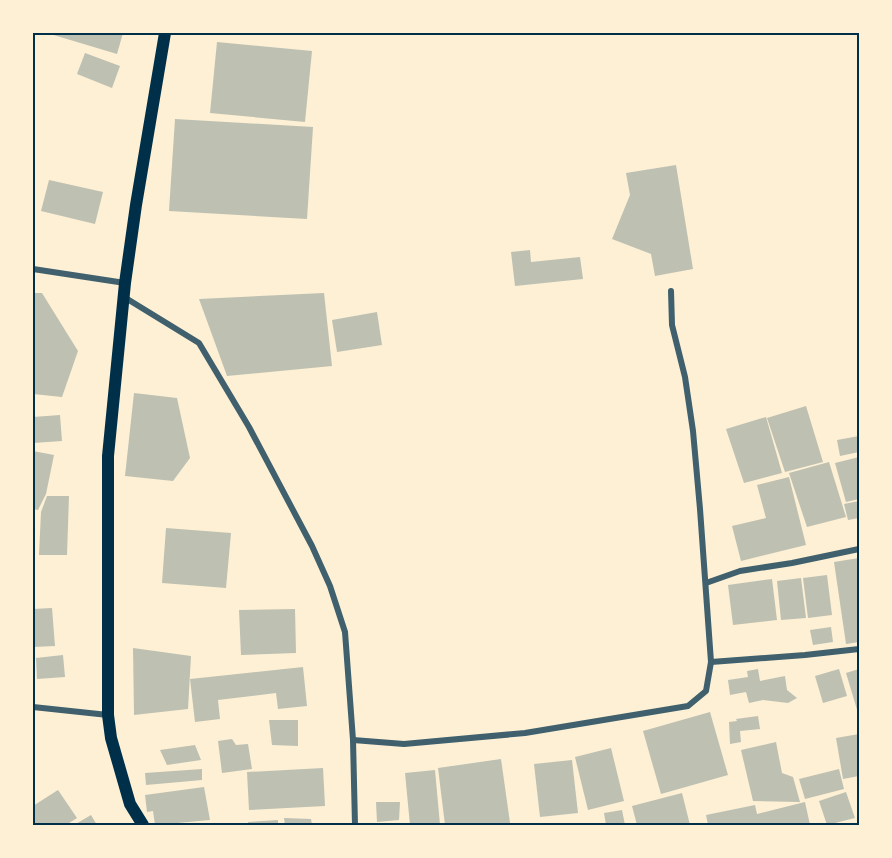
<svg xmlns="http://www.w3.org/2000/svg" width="892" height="858" viewBox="0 0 892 858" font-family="Mulish,sans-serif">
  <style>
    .building { fill: #bec0b2 }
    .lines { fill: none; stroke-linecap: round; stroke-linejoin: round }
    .minor { stroke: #3f606c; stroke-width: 6 }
    .secondary { stroke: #003049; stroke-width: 12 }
    .neatline { fill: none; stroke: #003049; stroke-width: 2 }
  </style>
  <rect width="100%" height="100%" fill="#fdf0d5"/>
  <g class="building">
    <polygon points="47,33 123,33 117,54"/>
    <polygon points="217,42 312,51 305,122 210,113"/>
    <polygon points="85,53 120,66 112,88 77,74"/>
    <polygon points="175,119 313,127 307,219 169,211"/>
    <polygon points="676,165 693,269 655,276 651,254 612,239 630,195 626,173"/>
    <polygon points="49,180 103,192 95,224 41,211"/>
    <polygon points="530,250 531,262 580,257 583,279 515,286 511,252"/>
    <polygon points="33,293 42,293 78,351 62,397 33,394"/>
    <polygon points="324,293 332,366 227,376 199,299"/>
    <polygon points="377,312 382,345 337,352 332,320"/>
    <polygon points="134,393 177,398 190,458 173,481 125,476"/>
    <polygon points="806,406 823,462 785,472 767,418"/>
    <polygon points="60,415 62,441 33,443 33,417"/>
    <polygon points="766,417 782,473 744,483 726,429"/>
    <polygon points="859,436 859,452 840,456 837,440"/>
    <polygon points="33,451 54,455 46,494 38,510 33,509"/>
    <polygon points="859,457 859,499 846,502 835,463"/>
    <polygon points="829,462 846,517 807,527 789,473"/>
    <polygon points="789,477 806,545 741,561 732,526 766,518 757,485"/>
    <polygon points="47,496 69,496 67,555 39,555 41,512"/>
    <polygon points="859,501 859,518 848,520 844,504"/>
    <polygon points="166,528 231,533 226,588 162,583"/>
    <polygon points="859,558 859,642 846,644 834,562"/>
    <polygon points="827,575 832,615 808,618 803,578"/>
    <polygon points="801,578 806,618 781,620 777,581"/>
    <polygon points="772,579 777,620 733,625 728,585"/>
    <polygon points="52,608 55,646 33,647 33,609"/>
    <polygon points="295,609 296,653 241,655 239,610"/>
    <polygon points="831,627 833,642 813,645 810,630"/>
    <polygon points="133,648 191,656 188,709 134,715"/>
    <polygon points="63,655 65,677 37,679 36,658"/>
    <polygon points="303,667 307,706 278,709 276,693 218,700 220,719 195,722 190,679"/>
    <polygon points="758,669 760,681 785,676 787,690 797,698 788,703 763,700 749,703 746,692 730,695 728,680 748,677 747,671"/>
    <polygon points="839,669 847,696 823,703 815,676"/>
    <polygon points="859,669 859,713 858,713 846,673"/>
    <polygon points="710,712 728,775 661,794 643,731"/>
    <polygon points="758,716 760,729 740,731 741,742 730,744 729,722 737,721 736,719"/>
    <polygon points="269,720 298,720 298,746 272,745"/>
    <polygon points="859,734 859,776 843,779 836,738"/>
    <polygon points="232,739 236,745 248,744 252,769 222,773 218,741"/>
    <polygon points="776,742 782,773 793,777 800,802 753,801 741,750"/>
    <polygon points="195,745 201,760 167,765 160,750"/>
    <polygon points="611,748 624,801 588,810 575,757"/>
    <polygon points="501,759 510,823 445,825 438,768"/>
    <polygon points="572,760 578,813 540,817 534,764"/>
    <polygon points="323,768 325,806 249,810 247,772"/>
    <polygon points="202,769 202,780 146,785 145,773"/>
    <polygon points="839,769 844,789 805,799 799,779"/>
    <polygon points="435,770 440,825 410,825 405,773"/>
    <polygon points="204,787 210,820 155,825 153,811 147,812 145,795"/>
    <polygon points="58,790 77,818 66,825 33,825 33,806"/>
    <polygon points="846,792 855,818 827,825 819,801"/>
    <polygon points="682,793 690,825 637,825 632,806"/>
    <polygon points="376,802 400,802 399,820 377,822"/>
    <polygon points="805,802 810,825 708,825 706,815 755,805 757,814"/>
    <polygon points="622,810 625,825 606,825 604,813"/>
    <polygon points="91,815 97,825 74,825"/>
    <polygon points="284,818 311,819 312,825 285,825"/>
    <polygon points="278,820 278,825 248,825 248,822"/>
  </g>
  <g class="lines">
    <g class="minor">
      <polyline points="33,269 125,283"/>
      <polyline points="124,297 199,343 249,427 312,546 330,586 345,632 353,740 355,825"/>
      <polyline points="706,583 740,571 792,563 859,549"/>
      <polyline points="711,662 805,655 859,649"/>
      <polyline points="33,707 108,715"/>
      <polyline points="353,740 404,744 525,733 688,706 706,691 711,662 700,509 693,431 685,377 672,325 671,291"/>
    </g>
    <polyline class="secondary" points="143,825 130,804 111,738 108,715 108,456 125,283 136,205 165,33"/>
  </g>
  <rect width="892" height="858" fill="none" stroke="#fdf0d5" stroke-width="69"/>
  <rect x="34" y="34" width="824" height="790" class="neatline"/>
</svg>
